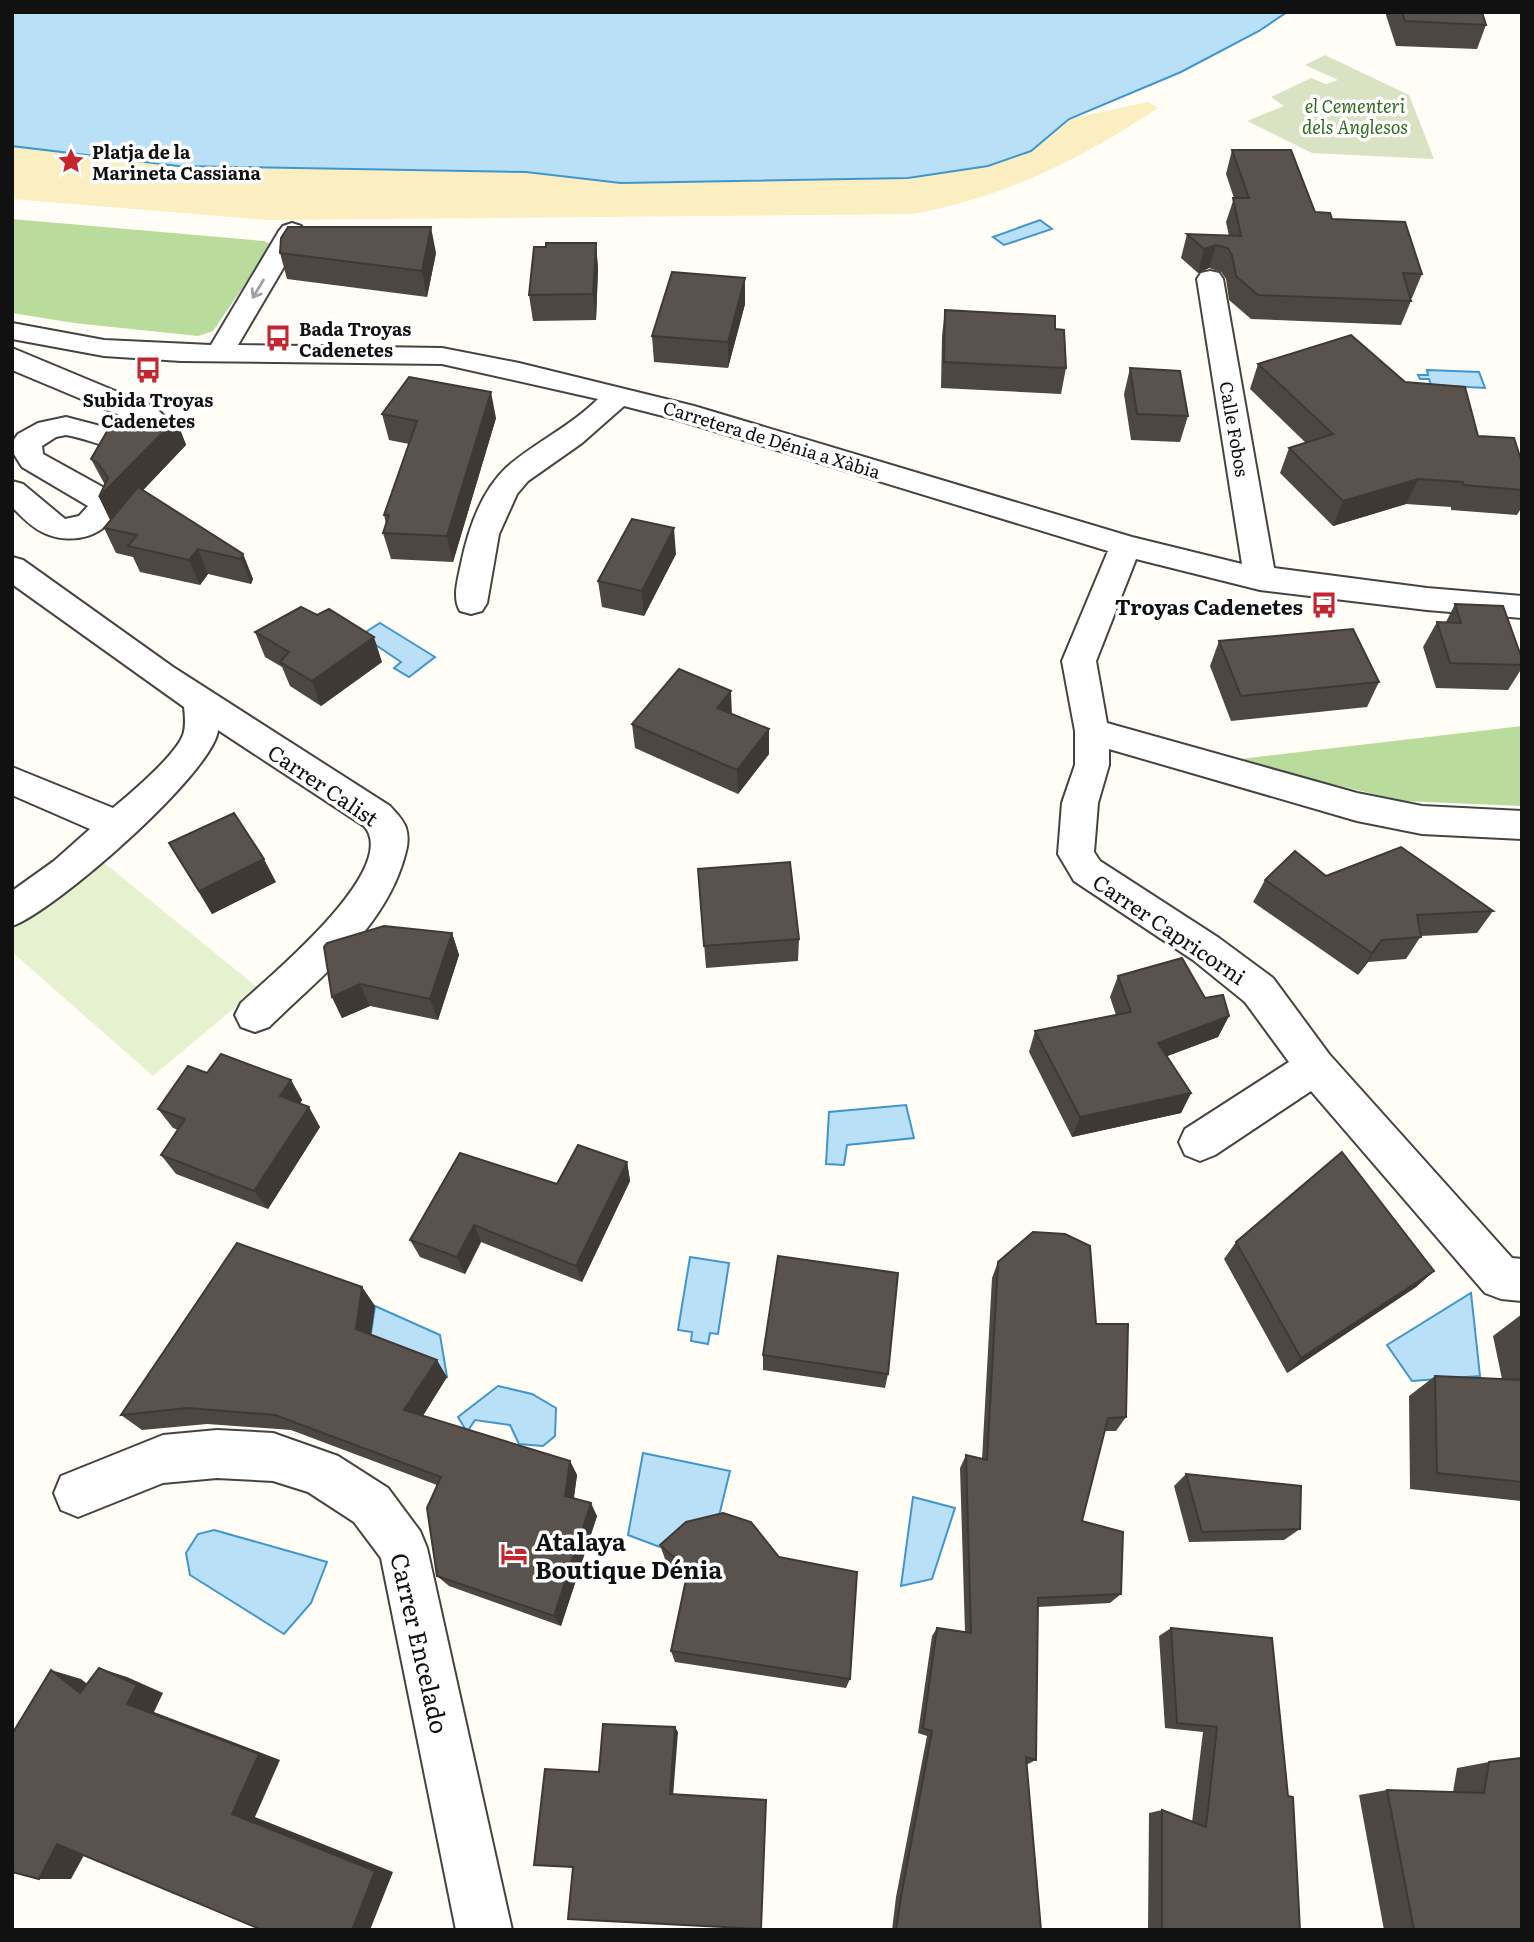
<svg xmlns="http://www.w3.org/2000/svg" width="1534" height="1942" viewBox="0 0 1534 1942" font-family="Literata,serif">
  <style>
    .forest { fill: #b9dc9c }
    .sand { fill: #fbeec1 }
    .cemetery { fill: #d9e3c4 }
    .pitch { fill: #e6f2cf }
    .water { fill: #b9e0f7; stroke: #3f96cf; stroke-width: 2 }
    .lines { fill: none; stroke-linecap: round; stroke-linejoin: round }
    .minor-casing { stroke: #444; stroke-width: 4 }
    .minor { fill: #fff; fill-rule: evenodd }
    .wall { fill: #4d4742 }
    .shaded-wall { fill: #3f3936 }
    .building { fill: #5a524d; stroke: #3f3936; stroke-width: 2 }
    .oneway { stroke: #a0a0a0 }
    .labels { text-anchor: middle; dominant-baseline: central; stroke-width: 7; stroke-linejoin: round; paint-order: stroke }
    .far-park-label { font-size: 18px; font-style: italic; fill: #2f6b1f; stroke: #fff }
    .far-poi-label { font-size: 18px; font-weight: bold; fill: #111; stroke: #fff; text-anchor: start }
    .far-street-label { font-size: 18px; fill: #111; stroke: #fff }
    .poi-label { font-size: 21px; font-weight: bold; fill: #111; stroke: #fff; text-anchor: end }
    .street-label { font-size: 21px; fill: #111; stroke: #fff }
    .near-poi-label { font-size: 24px; font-weight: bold; fill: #111; stroke: #fff; text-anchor: start }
    .near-street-label { font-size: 24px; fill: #111; stroke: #fff }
  </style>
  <rect width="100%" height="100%" fill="#fffdf5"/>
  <g class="forest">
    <polygon points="12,219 264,241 272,245 213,331 198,336 74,323 12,313"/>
    <polygon points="1522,726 1522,806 1403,801 1231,760"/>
  </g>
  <path class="sand" d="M1148,102L1158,108C1083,158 1003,198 913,214L269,220L12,199V146L178,166L526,172L622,183L908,178L988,166L1031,151L1069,119Z"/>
  <polygon class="cemetery" points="1325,55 1409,95 1434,159 1312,153 1247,121 1284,106 1271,97 1311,78 1326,84 1338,80 1305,65"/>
  <polygon class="pitch" points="103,862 258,988 153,1076 12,952 12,930"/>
  <g class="water">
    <polygon points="12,12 1287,12 1259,31 1181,72 1069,119 1031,151 988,166 908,178 621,183 526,172 178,166 12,146"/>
    <polygon points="1040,220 1052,229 1004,245 993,237"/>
    <polygon points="1427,370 1479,372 1485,388 1431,385 1429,379 1420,379 1418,375 1428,375"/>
    <polygon points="380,623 435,657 409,677 394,668 401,662 361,635"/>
    <polygon points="906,1105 914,1138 847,1145 844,1165 826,1164 829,1112"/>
    <polygon points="690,1257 729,1263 718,1334 710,1333 708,1344 691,1341 692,1332 678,1330"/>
    <polygon points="1471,1293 1480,1376 1412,1381 1387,1345"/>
    <polygon points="375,1306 440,1335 447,1377 369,1347"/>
    <polygon points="498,1386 532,1394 556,1408 555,1436 543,1446 519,1444 510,1425 475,1420 467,1432 458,1417"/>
    <path d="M643,1453L730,1471L718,1520C692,1522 678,1528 660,1547L628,1535Z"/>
    <polygon points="913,1497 955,1508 932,1579 901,1586"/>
    <polygon points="214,1530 327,1562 311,1603 284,1634 190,1575 186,1553 198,1534"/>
  </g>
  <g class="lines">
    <g class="minor-casing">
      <g id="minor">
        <path d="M292,223L301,226L305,231L238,345L442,348L519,363L694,406L1132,537L1242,564L1197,279L1201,273L1210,271L1219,273L1223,279L1274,568L1427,588L1522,596V618L1427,610L1260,590L1136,559L1096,661L1107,723L1357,793L1422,806L1522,811V839L1422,834L1357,821L1109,749V765L1098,803L1094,852L1100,861L1219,938L1273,978L1329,1054L1512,1258L1522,1259V1301L1501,1299L1485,1293L1311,1091L1215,1155L1200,1161L1185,1155L1179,1142L1185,1129L1289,1062L1245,1002L1193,960L1074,881L1058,854L1062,803L1075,765V731L1062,661L1108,551L675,419L624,406L582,443L528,481L517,494L499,534L487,603L482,611L471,614L460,611C452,598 458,579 461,564C468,530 481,491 507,467C534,443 570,427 598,399L442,364L181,361L104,356L12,339V323L104,340L211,345L279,231L283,226Z"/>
        <path d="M12,348L156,408L169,421L170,430C144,471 103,441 66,435L56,437L42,446L43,454L108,490L118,505C110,538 69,546 42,532C30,526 21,516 12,507V481L23,484L65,519L79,516L88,506L22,467L12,451L13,441L18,434L38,423L66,417L131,434L141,428V424L12,370Z"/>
        <path d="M12,557L23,560L173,667L390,806C396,813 403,819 406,828C410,841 406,852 402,865C380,932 318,979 269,1027L255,1032L241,1027L235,1015L241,1003C270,976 402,868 364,826L218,730C214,772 54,912 12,926V891L54,861L90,829L12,795V767L113,808C131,793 175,756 183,735C186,727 185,716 184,707L12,584Z"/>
        <polygon points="217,1430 273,1433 338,1456 388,1488 420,1531 427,1548 512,1930 456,1930 381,1558 354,1522 308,1492 273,1481 217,1478 163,1483 78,1517 61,1510 54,1493 61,1476 163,1435"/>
      </g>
    </g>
    <use href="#minor" class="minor"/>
  </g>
  <g class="wall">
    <polygon points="1385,12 1482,12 1486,25 1477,49 1396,46"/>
    <polygon points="1232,150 1315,212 1332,219 1422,274 1412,298 1410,298 1411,301 1401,325 1251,319 1229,300 1226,279 1221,272 1209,268 1198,273 1181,258 1187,234 1229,236 1226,222 1234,198 1226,174"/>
    <polygon points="596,243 598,269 596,320 533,321 529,295"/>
    <polygon points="280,253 436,253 427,297 287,279"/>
    <polygon points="745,304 728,368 654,362 652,336"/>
    <polygon points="945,310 1055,329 1066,368 1061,394 941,388 942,336"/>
    <polygon points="1258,364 1405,382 1478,436 1522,463 1522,507 1517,515 1451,510 1451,507 1406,504 1333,526 1280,473 1289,448 1306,443 1250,389"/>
    <polygon points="1130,368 1188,416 1180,442 1131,440 1124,394"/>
    <polygon points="382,414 496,418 453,562 391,559 383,533 386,524 384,515 409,444 389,440"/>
    <polygon points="176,419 186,445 143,490 243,554 253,579 251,584 208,574 200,585 140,572 133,557 116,553 104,528 110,520 99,497 105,485 91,459"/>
    <polygon points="676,554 644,616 602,607 598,581"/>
    <polygon points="1455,604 1522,659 1522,668 1508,690 1436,688 1423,647 1437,622 1446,622"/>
    <polygon points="255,632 382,662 321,706 290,686 282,667 265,657"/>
    <polygon points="1219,641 1379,682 1367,707 1231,721 1210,666"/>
    <polygon points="732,714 769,729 769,754 738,794 635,748 632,724"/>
    <polygon points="169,843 276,882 212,914"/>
    <polygon points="698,869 799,939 798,961 706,968"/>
    <polygon points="1326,876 1493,911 1477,933 1421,936 1406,959 1368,962 1358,975 1253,902 1265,880"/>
    <polygon points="452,933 459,955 438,1020 370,1006 342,1018 332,997"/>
    <polygon points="1118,976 1205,998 1229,1016 1218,1037 1167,1056 1191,1093 1181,1113 1072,1137 1029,1052 1035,1031 1116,1015 1110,997"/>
    <polygon points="207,1073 291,1080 302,1100 300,1104 320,1127 268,1209 176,1174 161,1155 178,1130 173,1128 158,1109"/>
    <polygon points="627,1162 630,1181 582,1282 481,1242 465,1274 420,1257 410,1240 557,1184"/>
    <polygon points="1236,1242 1434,1271 1416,1287 1287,1373 1224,1259"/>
    <polygon points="998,1262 1096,1324 1126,1417 1116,1431 1104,1431 1082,1521 1121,1594 1110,1603 1038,1607 1036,1760 1028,1764 1026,1763 1041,1930 892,1930 896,1897 927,1736 918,1733 932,1636 937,1628 965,1632 960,1468 966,1455 982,1459 992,1278"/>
    <polygon points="362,1287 375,1306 371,1335 447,1377 423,1416 570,1461 577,1475 574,1498 597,1516 561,1626 449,1586 437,1576 437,1485 291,1430 207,1424 142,1430 121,1415"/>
    <polygon points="1522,1314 1522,1504 1521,1501 1410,1489 1409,1396 1435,1376 1502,1379 1493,1336"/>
    <polygon points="763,1355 888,1374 885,1388 763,1370"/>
    <polygon points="1186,1474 1300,1529 1284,1540 1189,1542 1174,1486"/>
    <polygon points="660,1545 850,1679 846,1688 675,1662 671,1651 686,1579 665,1559"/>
    <polygon points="1171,1628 1272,1638 1300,1930 1154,1930 1148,1929 1149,1813 1162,1810 1192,1822 1203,1732 1165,1728 1159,1636"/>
    <polygon points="1489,1762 1522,1930 1384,1930 1359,1795 1387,1790 1453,1792 1457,1768"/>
  </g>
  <g class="shaded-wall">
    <polygon points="431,227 436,253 427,297 422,271"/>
    <polygon points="596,243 598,269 596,320 593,294"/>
    <polygon points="1216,245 1209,268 1198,273 1204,249"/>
    <polygon points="745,278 745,304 728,368 728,342"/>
    <polygon points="491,392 496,418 453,562 447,536"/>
    <polygon points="176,419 186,445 112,523 99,497"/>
    <polygon points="1418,479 1406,504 1333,526 1343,501"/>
    <polygon points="674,528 676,554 644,616 642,591"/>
    <polygon points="198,549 208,574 200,585 189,560"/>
    <polygon points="243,554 253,579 251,584 241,559"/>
    <polygon points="374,637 382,662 321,706 312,681"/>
    <polygon points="731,691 732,716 717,708"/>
    <polygon points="769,729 769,754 738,794 737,770"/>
    <polygon points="264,859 276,882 212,914 199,891"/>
    <polygon points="452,933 459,955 438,1020 430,999"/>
    <polygon points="1382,940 1368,962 1358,975 1372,953"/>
    <polygon points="360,984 370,1006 342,1018 332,997"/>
    <polygon points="1229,1016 1218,1037 1149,1063 1158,1043"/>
    <polygon points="291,1080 302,1100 292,1116 280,1096"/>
    <polygon points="1191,1093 1181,1113 1072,1137 1080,1117"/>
    <polygon points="309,1107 320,1127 268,1209 254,1191"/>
    <polygon points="627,1162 630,1181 582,1282 576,1266"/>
    <polygon points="474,1225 481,1242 465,1274 457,1257"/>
    <polygon points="1434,1271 1416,1287 1287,1373 1301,1358"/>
    <polygon points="362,1287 375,1306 369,1347 356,1329"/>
    <polygon points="437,1360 447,1377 416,1426 404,1410"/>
    <polygon points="570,1461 577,1475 572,1509 565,1496"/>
    <polygon points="591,1503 597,1516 561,1626 554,1616"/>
    <polygon points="99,1668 127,1677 163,1693 154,1712 280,1760 255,1817 393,1872 370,1930 352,1930 232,1814 127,1704"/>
    <polygon points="51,1670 81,1679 109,1701 80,1693"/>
    <polygon points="675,1727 678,1732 673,1797 670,1794"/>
    <polygon points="57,1844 89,1846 71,1879 39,1879"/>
  </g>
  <g class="building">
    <polygon points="1402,12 1482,12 1486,25 1405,21"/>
    <polygon points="1232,150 1291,150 1315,212 1330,213 1332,219 1405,222 1422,274 1403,273 1411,301 1258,295 1236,276 1232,255 1228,248 1216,245 1204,249 1187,234 1241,236 1233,198 1249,198"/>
    <polygon points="288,227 431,227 422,271 280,253 281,238"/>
    <polygon points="546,243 596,243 593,294 529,295 534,247 546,247"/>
    <polygon points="672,272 745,278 728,342 652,336"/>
    <polygon points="945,310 1055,316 1055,329 1064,330 1066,368 944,362"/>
    <polygon points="1351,335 1405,382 1465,387 1478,436 1514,438 1522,463 1522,490 1464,485 1463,482 1418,479 1343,501 1289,448 1333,434 1258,364"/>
    <polygon points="1130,368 1180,371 1188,416 1137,414"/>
    <polygon points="409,377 491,392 447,536 383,533 389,515 384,515 417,421 382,414"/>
    <polygon points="176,419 99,497 108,478 98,463 91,459 109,428"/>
    <polygon points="138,487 243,554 241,559 198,549 189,560 128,546 137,535 104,528"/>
    <polygon points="632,519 674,528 642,591 598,581"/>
    <polygon points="1455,604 1503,606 1522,659 1522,665 1450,663 1437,622 1461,623"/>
    <polygon points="301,607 317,615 329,609 374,637 312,681 280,662 289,652 255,632"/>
    <polygon points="1353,629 1379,682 1241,696 1219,641"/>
    <polygon points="679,669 731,691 717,708 769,729 737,770 632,724"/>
    <polygon points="234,813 264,859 199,891 169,843"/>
    <polygon points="1401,847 1493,911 1417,915 1421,937 1382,940 1372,953 1265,880 1295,851 1326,876"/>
    <polygon points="790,862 799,939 704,946 698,869"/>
    <polygon points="384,926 452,933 430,999 360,984 332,997 324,947 327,943"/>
    <polygon points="1182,958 1205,998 1223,995 1229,1016 1158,1043 1191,1093 1080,1117 1035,1031 1131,1012 1118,976"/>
    <polygon points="221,1054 291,1080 280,1096 309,1107 254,1191 161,1155 185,1119 158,1109 188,1066 207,1073"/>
    <polygon points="578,1145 627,1162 576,1266 474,1225 457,1257 410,1240 460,1153 557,1184"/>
    <polygon points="1342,1152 1434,1271 1301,1358 1236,1242"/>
    <polygon points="1033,1232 1065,1234 1090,1246 1096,1324 1128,1324 1126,1417 1108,1418 1082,1521 1123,1532 1121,1594 1038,1598 1036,1760 1026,1757 1041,1930 896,1930 901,1897 932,1731 923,1728 937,1628 971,1633 966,1455 987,1460 998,1262"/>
    <polygon points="237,1243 362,1287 356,1329 437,1360 404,1410 570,1461 565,1496 591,1503 554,1616 437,1576 427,1508 441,1477 275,1415 188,1408 121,1415"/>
    <polygon points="778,1256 898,1273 888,1374 763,1355"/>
    <polygon points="1435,1376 1522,1380 1522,1482 1437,1473"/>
    <polygon points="1186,1474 1301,1486 1300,1529 1202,1532"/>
    <polygon points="723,1513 751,1522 779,1557 857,1572 850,1679 671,1651 688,1570 660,1545 686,1522"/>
    <polygon points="1171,1628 1272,1638 1288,1796 1293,1797 1300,1930 1162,1930 1162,1810 1206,1827 1217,1727 1177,1723"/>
    <polygon points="99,1668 137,1685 127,1704 259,1754 232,1814 375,1871 352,1930 262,1930 57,1844 39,1879 12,1872 12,1734 51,1670 80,1693"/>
    <polygon points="603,1724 675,1727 670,1794 766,1800 761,1929 568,1919 573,1867 534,1865 545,1769 599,1772"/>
    <polygon points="1522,1758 1522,1930 1414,1930 1387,1790 1484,1793 1489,1762"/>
  </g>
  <defs><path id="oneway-shaft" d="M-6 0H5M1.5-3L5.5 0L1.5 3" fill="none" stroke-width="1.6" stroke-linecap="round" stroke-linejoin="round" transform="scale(1.75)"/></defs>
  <use class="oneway" href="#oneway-shaft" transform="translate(258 289) rotate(121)"/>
  <defs>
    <g id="sight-bare" transform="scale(2.1)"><path d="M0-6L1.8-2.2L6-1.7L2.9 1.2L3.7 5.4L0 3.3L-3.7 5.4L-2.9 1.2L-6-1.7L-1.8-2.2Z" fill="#c4262e" stroke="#fff" stroke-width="2.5" paint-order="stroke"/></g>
    <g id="bus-bare" transform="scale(2.1)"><path d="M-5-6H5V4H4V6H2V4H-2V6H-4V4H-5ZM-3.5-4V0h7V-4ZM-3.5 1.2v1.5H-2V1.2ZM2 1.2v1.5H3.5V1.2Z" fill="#c4262e" stroke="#fff" stroke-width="2.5" paint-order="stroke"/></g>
    <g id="hotel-bare" transform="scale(2.1)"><path d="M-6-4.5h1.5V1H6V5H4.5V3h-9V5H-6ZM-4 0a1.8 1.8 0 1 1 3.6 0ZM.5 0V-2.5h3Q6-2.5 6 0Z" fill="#c4262e" stroke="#fff" stroke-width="2.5" paint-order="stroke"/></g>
  </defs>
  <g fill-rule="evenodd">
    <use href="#sight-bare" x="71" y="161"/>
    <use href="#bus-bare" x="278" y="338"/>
    <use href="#bus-bare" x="148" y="370"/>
    <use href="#bus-bare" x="1324" y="605"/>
    <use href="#hotel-bare" x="514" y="1554"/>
  </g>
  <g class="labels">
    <g class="far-park-label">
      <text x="1355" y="105">el Cementeri<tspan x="1355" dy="21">dels Anglesos</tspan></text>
    </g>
    <g class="far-poi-label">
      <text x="92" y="151">Platja de la<tspan x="92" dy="21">Marineta Cassiana</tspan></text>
      <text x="299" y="328">Bada Troyas<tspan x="299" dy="21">Cadenetes</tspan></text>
      <text x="148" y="399" text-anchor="middle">Subida Troyas<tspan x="148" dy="21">Cadenetes</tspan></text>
    </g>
    <g class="far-street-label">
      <text transform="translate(1235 429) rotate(80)">Calle Fobos</text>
      <text transform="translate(772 439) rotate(17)">Carretera de Dénia a Xàbia</text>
    </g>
    <g class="poi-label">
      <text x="1303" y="605">Troyas Cadenetes</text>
    </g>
    <g class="street-label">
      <text transform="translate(324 784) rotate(34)">Carrer Calist</text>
      <text transform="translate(1170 928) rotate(34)">Carrer Capricorni</text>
    </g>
    <g class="near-poi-label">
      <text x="535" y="1540">Atalaya<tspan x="535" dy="28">Boutique Dénia</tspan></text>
    </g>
    <g class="near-street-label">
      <text transform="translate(421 1643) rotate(77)">Carrer Encelado</text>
    </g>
  </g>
  <rect width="1534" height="1942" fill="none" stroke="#111111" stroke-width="28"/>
</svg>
